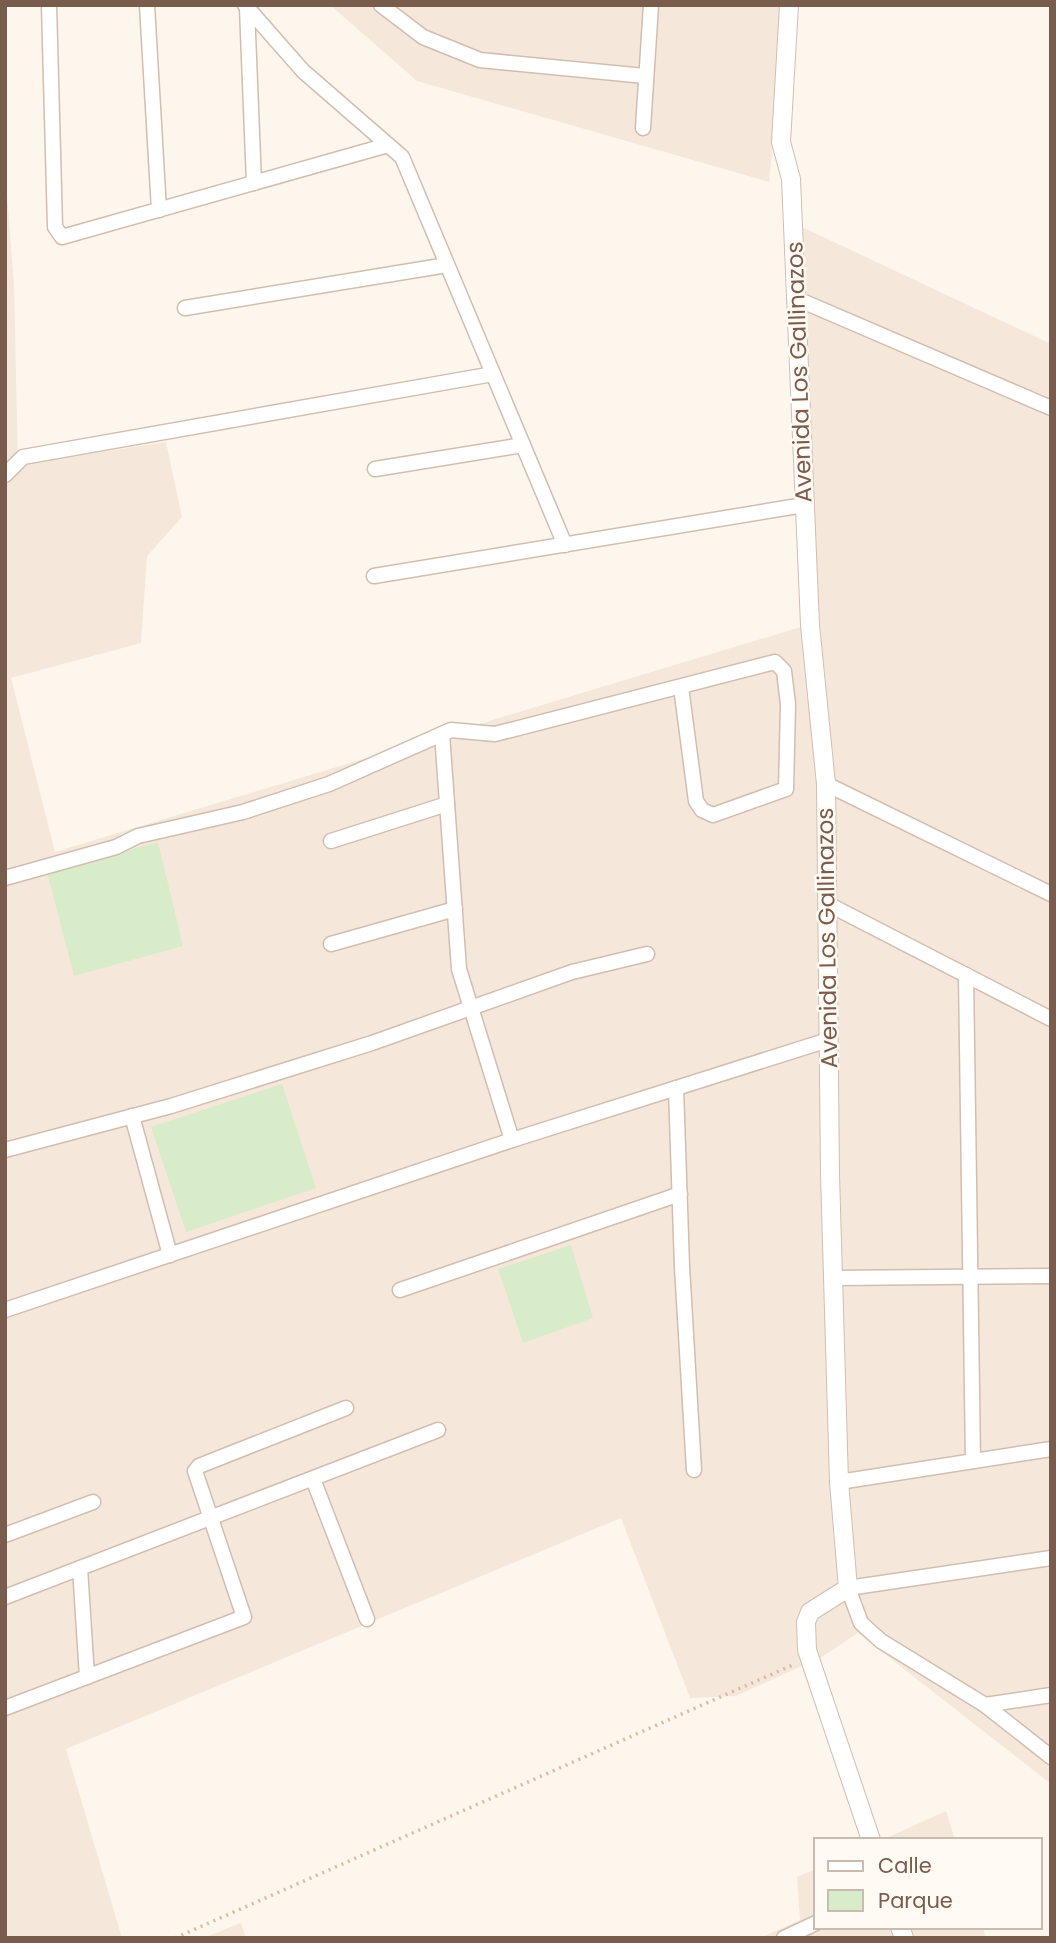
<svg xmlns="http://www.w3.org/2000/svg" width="1056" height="1943" viewBox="0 0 1056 1943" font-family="Poppins,sans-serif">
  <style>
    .residential { fill: #f5e8da }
    .green { fill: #d8ecc9 }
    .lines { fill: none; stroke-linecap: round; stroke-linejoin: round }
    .minor-casing { stroke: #d1beb0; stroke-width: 17 }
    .tertiary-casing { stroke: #d1beb0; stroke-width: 20 }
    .path { stroke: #d9b8a5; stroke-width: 3.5; stroke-dasharray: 2 5; stroke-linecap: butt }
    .minor { stroke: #fff; stroke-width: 14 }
    .tertiary { stroke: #fff; stroke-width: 18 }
    .labels { text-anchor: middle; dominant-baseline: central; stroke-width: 5; stroke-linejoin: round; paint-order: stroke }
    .street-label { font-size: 23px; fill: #7a5c4d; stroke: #fffaf3 }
  </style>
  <rect width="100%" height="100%" fill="#fdf6ec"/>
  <g class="residential">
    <polygon points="330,5 786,5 769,182 417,81"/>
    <polygon points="5,168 14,285 18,465 166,442 182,517 147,556 141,643 11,678 55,852 804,626 817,631 802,227 1051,344 1051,1784 858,1633 822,1657 736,1696 690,1698 621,1518 66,1749 122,1938 5,1938"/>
    <polygon points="946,1811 955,1840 882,1840"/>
    <polygon points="816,1869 816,1927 983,1927 985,1936 983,1938 760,1938 800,1920 797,1877"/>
    <polygon points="241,1923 246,1938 203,1938"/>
  </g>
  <g class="green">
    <polygon points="158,842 183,946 74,976 47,872"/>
    <polygon points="282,1084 316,1188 186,1232 151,1127"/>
    <polygon points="571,1245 593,1318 523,1343 498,1269"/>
  </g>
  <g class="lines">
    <g class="minor-casing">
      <g id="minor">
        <polyline points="49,5 55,227 62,237 388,145"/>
        <polyline points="147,5 159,210"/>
        <polyline points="245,5 303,71 402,157 565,545"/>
        <polyline points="381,5 423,37 480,60 645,76"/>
        <polyline points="247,8 254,183"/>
        <polyline points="643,128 651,5"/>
        <polyline points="795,298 1051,408"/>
        <polyline points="185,308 447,265"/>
        <polyline points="375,469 523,445"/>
        <polyline points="5,475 23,457 493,374"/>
        <polyline points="374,576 804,505"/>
        <polyline points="442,734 459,969 512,1140"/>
        <polyline points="826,784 1051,894"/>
        <polyline points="331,841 447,804"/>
        <polyline points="5,878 116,847 138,836 243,812 329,784 451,730 495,734 775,662 784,671 788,704 786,789 713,815 702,810 696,801 681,687"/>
        <polyline points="826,903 1051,1019"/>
        <polyline points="331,944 455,909"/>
        <polyline points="966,975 973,1461"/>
        <polyline points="676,1088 682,1267 694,1470"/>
        <polyline points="132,1116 170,1255"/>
        <polyline points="5,1150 171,1106 372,1043 572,972 647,954"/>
        <polyline points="833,1278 1051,1276"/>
        <polyline points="400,1290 680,1194"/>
        <polyline points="5,1310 512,1140 828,1040"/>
        <polyline points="313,1479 367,1619"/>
        <polyline points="839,1482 1051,1449"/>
        <polyline points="5,1535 93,1502"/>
        <polyline points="1051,1558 848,1588 861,1623 881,1641 985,1705 1051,1757"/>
        <polyline points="80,1568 87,1677"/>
        <polyline points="5,1597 438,1430"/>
        <polyline points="985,1705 1051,1695"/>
        <polyline points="5,1708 244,1617 195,1471 199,1466 346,1408"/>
        <polyline points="784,1938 816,1923"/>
      </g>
    </g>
    <g class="tertiary-casing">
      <g id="tertiary">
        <polyline points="789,5 781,142 791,179 810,625 826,784 830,1174 839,1482 848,1588 810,1612 806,1622 807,1650 871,1840"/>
        <polyline points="900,1927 904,1938"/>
      </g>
    </g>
    <polyline class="path" points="175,1938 795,1664"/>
    <use href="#minor" class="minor"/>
    <use href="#tertiary" class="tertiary"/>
  </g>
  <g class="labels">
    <g class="street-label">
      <text transform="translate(799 372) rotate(-92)">Avenida Los Gallinazos</text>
      <text transform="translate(827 938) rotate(-91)">Avenida Los Gallinazos</text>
    </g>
  </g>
  <rect width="1056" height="1943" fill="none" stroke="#7a5c4d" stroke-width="14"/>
  <rect x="814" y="1838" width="228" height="91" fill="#fffaf3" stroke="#cabbb1" stroke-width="2"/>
  <rect x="828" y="1861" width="35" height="10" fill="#ffffff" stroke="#cabbb1" stroke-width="2"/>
  <text x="878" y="1873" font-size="21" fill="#7a5c4d">Calle</text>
  <rect x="828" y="1890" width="35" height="21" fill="#d8ecc9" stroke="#cabbb1" stroke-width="2"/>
  <text x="878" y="1908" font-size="21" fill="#7a5c4d">Parque</text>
</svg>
